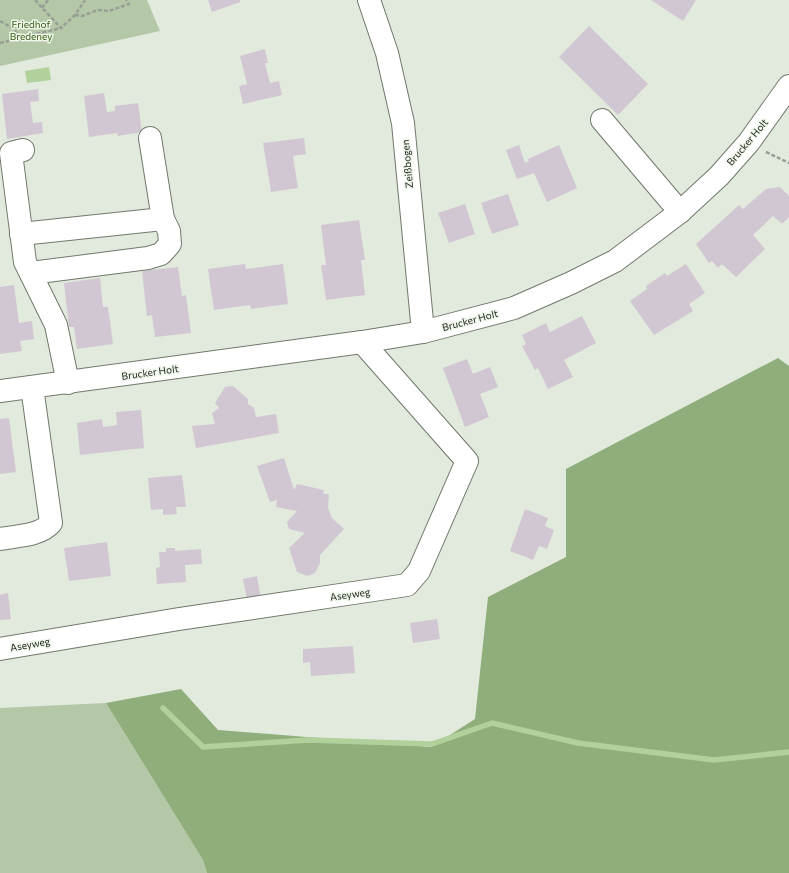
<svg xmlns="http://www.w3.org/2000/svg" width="789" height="873" viewBox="0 0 789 873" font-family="Commissioner,sans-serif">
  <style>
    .green { fill: #b4c7a7 }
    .forest { fill: #90ae7b }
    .water { fill: #b1d09c }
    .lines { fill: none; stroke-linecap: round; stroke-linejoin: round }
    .stream { stroke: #b1d09c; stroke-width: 5.5 }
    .building { fill: #d1c7d3 }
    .minor-casing { stroke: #71786c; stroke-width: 24 }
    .path { stroke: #989f95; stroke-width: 2.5; stroke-dasharray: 4 2; stroke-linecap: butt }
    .minor { stroke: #fff; stroke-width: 22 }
    .labels { text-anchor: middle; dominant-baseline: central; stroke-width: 3; stroke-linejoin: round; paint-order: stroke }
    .park-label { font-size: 10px; fill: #365b12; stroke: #eff7eb }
    .street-label { font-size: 10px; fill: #242722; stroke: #eff7eb }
  </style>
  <rect width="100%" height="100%" fill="#e2eadd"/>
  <g class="green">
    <polygon points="0,0 147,0 160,31 0,66"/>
    <polygon points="106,703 203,860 207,873 0,873 0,708"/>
  </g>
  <polygon class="forest" points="778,358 789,366 789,873 207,873 203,860 106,703 181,689 218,730 431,747 475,719 488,597 566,557 566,469"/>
  <polygon class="water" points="49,67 51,80 27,83 25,71"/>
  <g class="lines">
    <polyline class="stream" points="163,708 203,747 308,740 432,744 492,723 578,743 714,760 789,752"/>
  </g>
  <g class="building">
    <polygon points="208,0 240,0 240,2 212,12"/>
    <polygon points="651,0 696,0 683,21"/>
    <polygon points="589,26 648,84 618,115 559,57"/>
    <polygon points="265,49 268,63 265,63 270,83 279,81 282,95 243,104 239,86 247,84 240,56"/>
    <polygon points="38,89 39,101 30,102 33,123 42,122 43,133 7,139 2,94"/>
    <polygon points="104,93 107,112 115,111 115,106 138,103 142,132 118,136 117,133 89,137 84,96"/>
    <polygon points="304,138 306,154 293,156 298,188 271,192 263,143"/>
    <polygon points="519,145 525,163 529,161 528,159 559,145 577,188 547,202 534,173 517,179 506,150"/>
    <polygon points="780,187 789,196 789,217 782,224 773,216 753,235 765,249 736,277 722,264 718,268 712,261 709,263 696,244 739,205 743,209 766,189"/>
    <polygon points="508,194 519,225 492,234 481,203"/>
    <polygon points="465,204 475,234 449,243 438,213"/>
    <polygon points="359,220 365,260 361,260 365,295 326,300 321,265 326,265 321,225"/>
    <polygon points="245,264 246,269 283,264 288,304 251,309 250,305 214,310 208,269"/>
    <polygon points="686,264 705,293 689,304 693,311 654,335 630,301 647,289 646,286 665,273 667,276"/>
    <polygon points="178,267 182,296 186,295 191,333 155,337 152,315 147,316 142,271"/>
    <polygon points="100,278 103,307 108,307 113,344 77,349 74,327 69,327 64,283"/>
    <polygon points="14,285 19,323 32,321 34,339 20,341 22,351 0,354 0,287"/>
    <polygon points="582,316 596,343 564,360 573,377 548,389 538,368 535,370 522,346 526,344 522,335 546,323 550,332"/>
    <polygon points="467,359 473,374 490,367 498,387 480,394 489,417 465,427 443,368"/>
    <polygon points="233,386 248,399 248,404 254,408 256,417 276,414 279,433 196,448 192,426 215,424 212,413 219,408 215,403 225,387"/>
    <polygon points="141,410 144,448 80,455 77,423 102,419 103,427 117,425 116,412"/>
    <polygon points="9,418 16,472 0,474 0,419"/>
    <polygon points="284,458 294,490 297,484 324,490 323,494 329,494 328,508 332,518 344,529 320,555 320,563 315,573 307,576 297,572 289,548 305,533 289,529 287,522 297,511 276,507 277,500 270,502 257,466"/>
    <polygon points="182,475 186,507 176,507 177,514 163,515 163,509 151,510 148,478"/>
    <polygon points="525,509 548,518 545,526 554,530 547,549 539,546 533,560 510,551"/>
    <polygon points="107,542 111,576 69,581 64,548"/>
    <polygon points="166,548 175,548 175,551 201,549 202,564 185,565 186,582 157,584 156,568 160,567 159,552 166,552"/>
    <polygon points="257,576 261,599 247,601 243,579"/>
    <polygon points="8,593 11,619 0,620 0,595"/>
    <polygon points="437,619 440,639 413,643 410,623"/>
    <polygon points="353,646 355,673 311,676 310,662 303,663 303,649"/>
  </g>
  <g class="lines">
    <g class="minor-casing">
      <g id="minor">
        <polyline points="369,0 387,53 403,123 423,332"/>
        <polyline points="602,120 680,212"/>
        <polyline points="23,150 11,153 25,262 56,325 68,383"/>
        <polyline points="21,234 163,219"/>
        <polyline points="31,273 148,258 161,254 170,244 169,231 163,219 150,138"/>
        <polyline points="0,391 362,342 423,332 514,308 571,283 615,261 680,212 719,176 749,142 789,86"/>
        <path d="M0,539C16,536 40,536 51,523L32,387"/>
        <polyline points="0,649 179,619 407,585 419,571 467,461 362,342"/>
      </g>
    </g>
    <g class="path">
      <polyline points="35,0 61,28 75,15 85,0"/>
      <polyline points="42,8 48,0"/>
      <polyline points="75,15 82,16 98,10 109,11 129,4 126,0"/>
      <polyline points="0,21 14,29 19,38 0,43"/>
      <polyline points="19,38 61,28"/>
      <polyline points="766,152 789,163"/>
    </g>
    <use href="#minor" class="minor"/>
  </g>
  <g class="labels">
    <g class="park-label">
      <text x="31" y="24">Friedhof<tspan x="31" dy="12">Bredeney</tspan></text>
    </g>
    <g class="street-label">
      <text transform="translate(747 142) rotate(-50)">Brucker Holt</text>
      <text transform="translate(407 164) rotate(-95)">Zeißbogen</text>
      <text transform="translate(470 320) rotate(-15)">Brucker Holt</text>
      <text transform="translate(150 372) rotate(-8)">Brucker Holt</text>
      <text transform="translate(350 594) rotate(-8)">Aseyweg</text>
      <text transform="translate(30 644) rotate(-10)">Aseyweg</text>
    </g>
  </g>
</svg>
